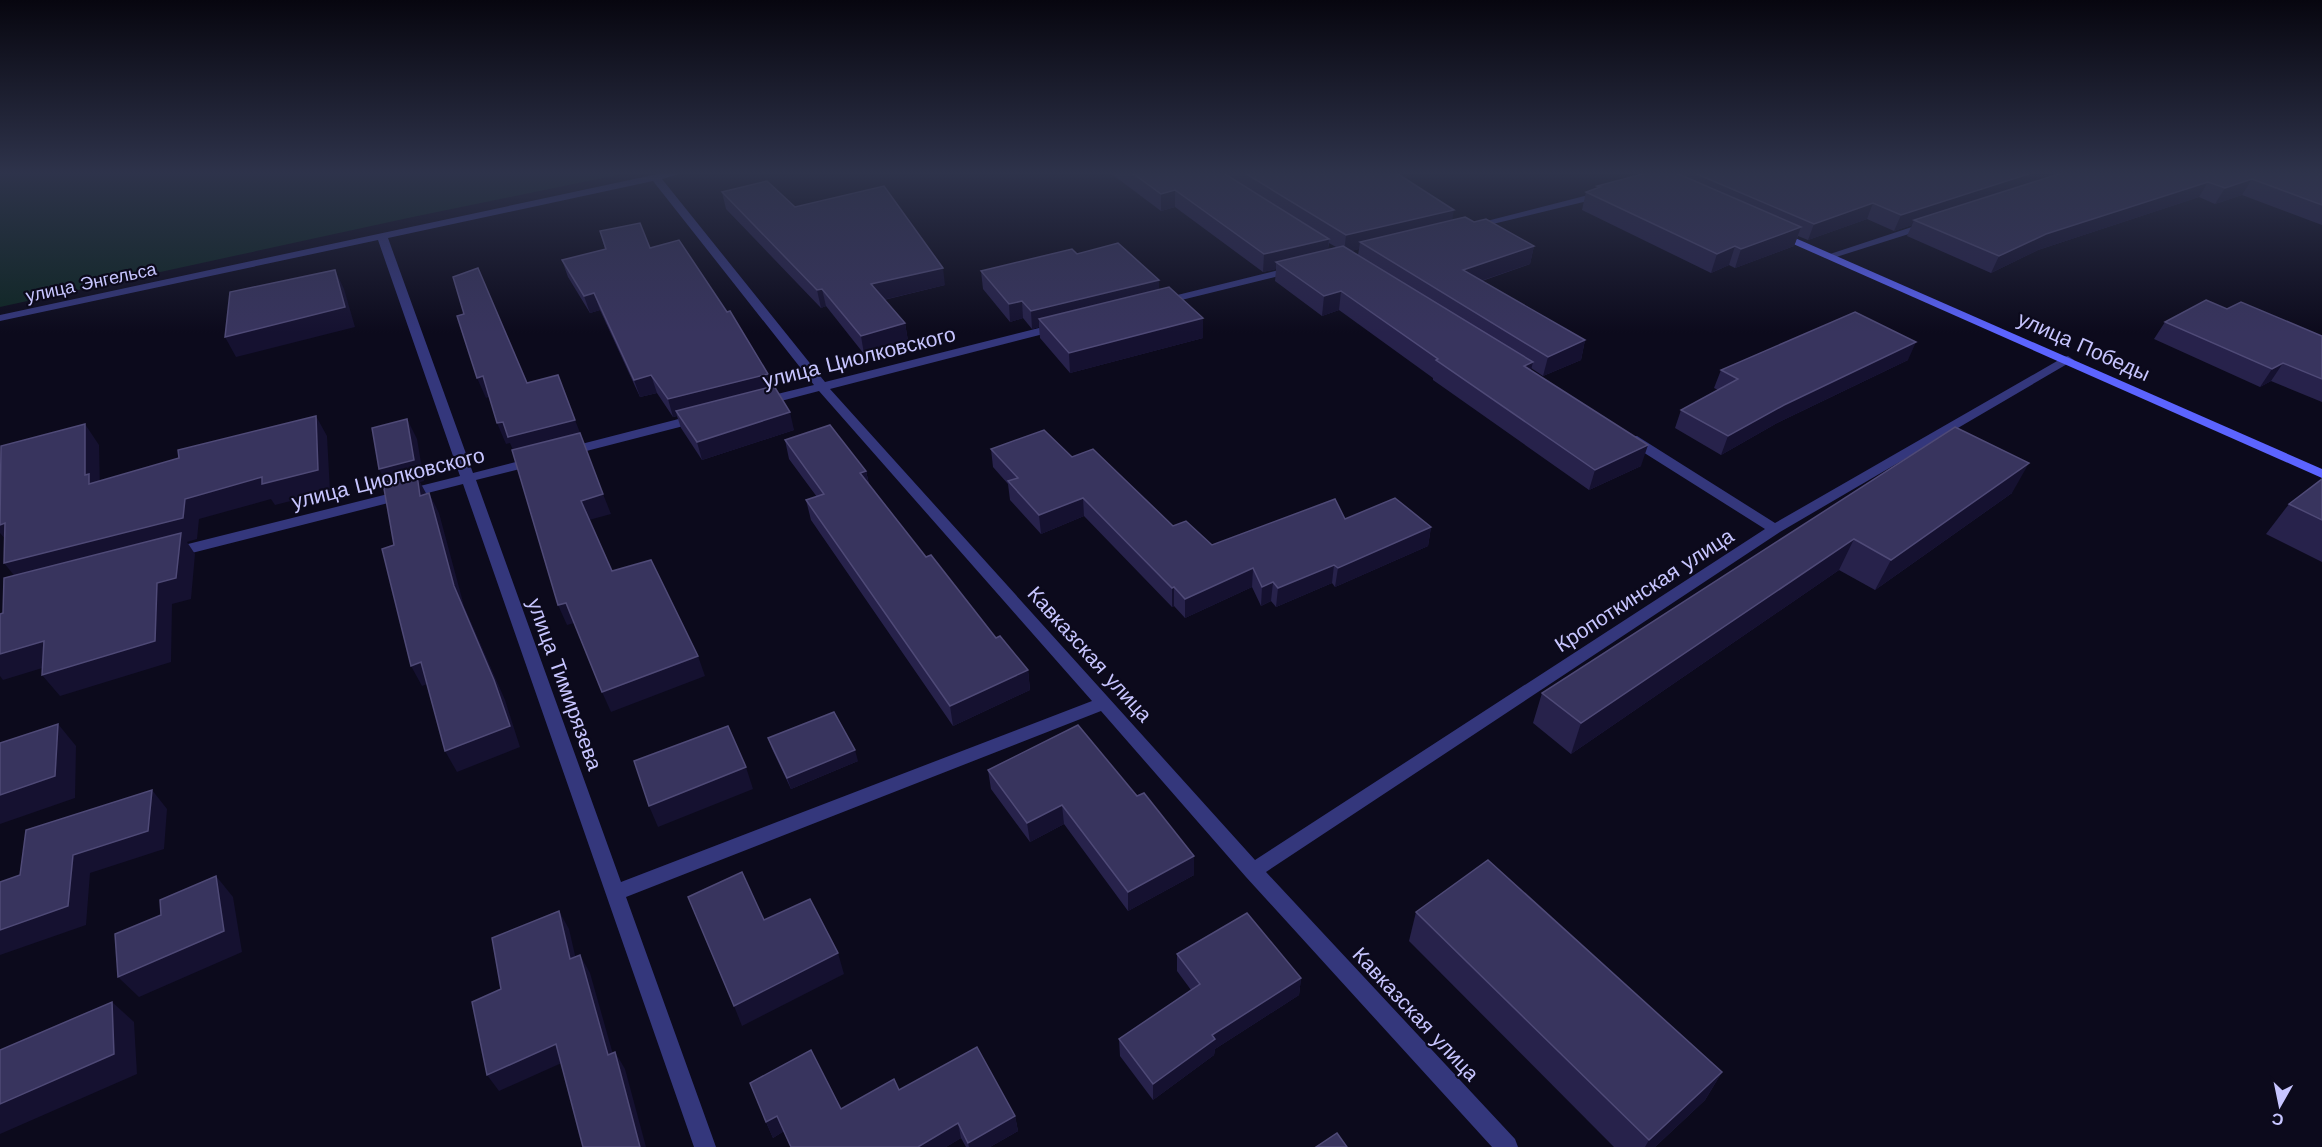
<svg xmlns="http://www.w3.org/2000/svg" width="2322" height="1147" viewBox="0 0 2322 1147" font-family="'Work Sans',sans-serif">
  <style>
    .green { fill: #0e2623 }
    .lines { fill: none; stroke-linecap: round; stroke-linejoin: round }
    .street { fill: #34377c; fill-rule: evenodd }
    .secondary { fill: #5c64ff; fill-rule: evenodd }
    .wall { fill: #27224b; fill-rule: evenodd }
    .shaded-wall { fill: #151130 }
    .building { fill: #38345e; stroke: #4f4a77; stroke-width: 1.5 }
    .labels { text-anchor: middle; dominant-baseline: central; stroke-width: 4.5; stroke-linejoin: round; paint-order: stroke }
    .far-street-label { font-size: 18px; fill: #c7c5ff; stroke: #0c0a1c }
    .street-label { font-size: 21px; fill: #c7c5ff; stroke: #0c0a1c }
  </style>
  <rect width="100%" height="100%" fill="#0c0a1c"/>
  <polygon class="green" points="0,172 632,172 408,218 0,307"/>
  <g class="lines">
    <g class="street">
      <path d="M667,172H686L662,179L825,382L1059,323L1063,325V329L830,389L1255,860L1765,529L1627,442L1625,439L1627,436H1637L1775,523L2064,357L2068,356L2074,360L1780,532L1266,872L1515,1139L1518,1147H1492L1246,877L1101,711L626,897L716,1147H694L463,484L172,558L165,553L172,548L460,476L378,240L0,321V315ZM653,181L814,385L757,399L756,402L757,405L762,406L819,391L1092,701L621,882L476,480L540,464L542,461L535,457L473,473L388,238Z"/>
      <polygon points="1604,191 1609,194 1608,196 1472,229 1467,226"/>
      <polygon points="1930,221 1935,224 1934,226 1833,258 1825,258 1824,256"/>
      <polygon points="1295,266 1301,269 1299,271 1161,305 1155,302 1157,300"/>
      <polygon points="698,414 703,415 704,418 703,421 567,456 560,452 562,449"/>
    </g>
    <polygon class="secondary" points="1777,230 2322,469 2322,478 1773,235 1773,231"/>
  </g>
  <g class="wall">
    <path d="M1109,172H1318L1322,174L1453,220L1474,222L1534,246L1530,264L1482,281L1585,340L1581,360L1543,376L1531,368V371L1641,466L1589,490L1433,380V378L1339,310L1322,316L1275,281L1276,269L1263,272L1175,207L1161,211ZM1329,243L1336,247L1328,249ZM1359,249L1358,255L1351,251Z"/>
    <polygon points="1675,172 2322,172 2322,225 2242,195 2215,204 2199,197 2038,250 1991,273 1907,236 1912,225 1894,231 1867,219 1808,240 1798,236 1794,246 1735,268 1729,265 1711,273 1582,210 1586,192 1597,188 1597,186"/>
    <polygon points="722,192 795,207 945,285 884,300 905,323 908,341 864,354 826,306 821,308 726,209"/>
    <polygon points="600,231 650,248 768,374 771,387 794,430 702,460 681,428 677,416 673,417 657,393 640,397 600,310 590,313 568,277 562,260 605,249"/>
    <polygon points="1077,254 1159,280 1159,290 1203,338 1070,373 1040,338 1039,327 1032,329 1023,318 1010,322 983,289 981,271"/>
    <polygon points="2227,309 2322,336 2322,402 2271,381 2260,387 2154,339 2165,322"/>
    <polygon points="1908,360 1777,423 1721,455 1675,428 1681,410 1718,390 1714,388 1721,370"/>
    <polygon points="1955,427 2012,493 1875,590 1839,570 1571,754 1533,723 1542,693"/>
    <polygon points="785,440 866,471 869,484 926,557 996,638 1028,670 1030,690 953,726 811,520 806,500 817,497 789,459"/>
    <polygon points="991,449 1072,457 1173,526 1212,545 1345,519 1431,527 1428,546 1335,587 1332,583 1276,607 1271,601 1261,606 1252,587 1185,618 1174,606 1172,607 1084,516 1041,534 1010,500 1008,484 993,467"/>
    <polygon points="2322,479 2322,562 2266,534 2289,504"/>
    <polygon points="1078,725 1194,875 1128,911 1064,824 1030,842 991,789 988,770"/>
    <polygon points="768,738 858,761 791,789 772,749"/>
    <polygon points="1416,912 1722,1072 1705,1100 1655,1147 1614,1147 1409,941"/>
    <polygon points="1177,954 1301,978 1299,995 1215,1049 1214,1055 1153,1100 1120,1056 1119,1039 1191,990 1177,971"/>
    <polygon points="899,1090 1015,1116 1018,1131 990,1147 966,1147 961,1138 946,1147 791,1147 784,1131 773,1138 766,1122 841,1109"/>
  </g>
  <g class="shaded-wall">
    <polygon points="2035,172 2076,172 1914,220 1912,225 1894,231 1901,215"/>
    <polygon points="2252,179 2242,195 2215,204 2225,188"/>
    <polygon points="2208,182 2199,197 2038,250 1991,273 1999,256 2046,234"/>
    <polygon points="1175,190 1175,207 1161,211 1161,194"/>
    <polygon points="1873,203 1867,219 1808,240 1814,224"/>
    <polygon points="1454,210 1451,227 1360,242 1359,249 1344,253 1346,235"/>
    <polygon points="1801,227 1794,246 1735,268 1741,249"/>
    <polygon points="1329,239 1327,256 1276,262 1276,269 1263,272 1264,254"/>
    <polygon points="1534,246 1530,264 1460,288 1463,270"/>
    <polygon points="1735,246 1729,265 1711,273 1717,254"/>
    <polygon points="943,268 945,285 874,302 871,284"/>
    <polygon points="335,270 344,289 355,327 236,357 225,337"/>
    <polygon points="1159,280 1159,297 1039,319 1039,327 1032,329 1031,311"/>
    <polygon points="822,289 826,306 821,308 817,290"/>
    <polygon points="1341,291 1339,310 1322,316 1324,296"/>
    <polygon points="594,293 600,310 590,313 584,296"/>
    <polygon points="1022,301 1023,318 1010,322 1009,304"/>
    <polygon points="1203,318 1203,338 1070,373 1069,353"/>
    <polygon points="905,323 908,341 864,354 861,336"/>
    <polygon points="1585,340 1581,360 1543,376 1548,357"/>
    <polygon points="1916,342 1908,360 1777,423 1721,455 1728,436 1784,405"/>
    <polygon points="1533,362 1528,382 1524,366"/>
    <polygon points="2283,363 2271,381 2260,387 2272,369"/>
    <polygon points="768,374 772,392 676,411 677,416 673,417 668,399"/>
    <polygon points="651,375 657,393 640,397 634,380"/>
    <polygon points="483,376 491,396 486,398 477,378"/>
    <polygon points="790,412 794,430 702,460 697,442"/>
    <polygon points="316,416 327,436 330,491 275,505 271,499 199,519 197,539 187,542 195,554 191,599 172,604 171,662 60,696 42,675 155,641 21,584 4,563 185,499"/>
    <polygon points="407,419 417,439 424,481 420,482 427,495 430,516 390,490 379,469"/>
    <polygon points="575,420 583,440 516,457 510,443 506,444 497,423 503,422"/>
    <polygon points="85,424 99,445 100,490 89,484 85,475"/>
    <polygon points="1648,445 1641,466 1589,490 1595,470"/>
    <polygon points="2029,463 2012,493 1875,590 1891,560"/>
    <polygon points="866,471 870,490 860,473"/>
    <polygon points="429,493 439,513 464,606 505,700 520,747 457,772 445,751 454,586"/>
    <polygon points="603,494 611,514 589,520 581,501"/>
    <polygon points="1083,498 1084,516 1041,534 1039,515"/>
    <polygon points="5,523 12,547 0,533 0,525"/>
    <polygon points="1431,527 1428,546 1335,587 1338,568"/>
    <polygon points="1854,539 1839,570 1571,754 1581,723"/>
    <polygon points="1334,565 1332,583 1276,607 1278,588"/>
    <polygon points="1253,568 1252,587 1185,618 1185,599"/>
    <polygon points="1273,582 1271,601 1261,606 1262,587"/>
    <polygon points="1174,587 1174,606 1172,607 1172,588"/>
    <polygon points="566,603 574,623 567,625 558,605"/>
    <polygon points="44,641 62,662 3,680 0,676 0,654"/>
    <polygon points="698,656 705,676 611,712 602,692"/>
    <polygon points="421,662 432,682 422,686 411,666"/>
    <polygon points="1028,670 1030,690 953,726 950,706"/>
    <polygon points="58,724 76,746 75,798 0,824 0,795"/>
    <polygon points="855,750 858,761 791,789 787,778"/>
    <polygon points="746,767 753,789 658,827 649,806"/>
    <polygon points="152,790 167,809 164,849 90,873 86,925 0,955 0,930 73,855"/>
    <polygon points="1062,805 1064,824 1030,842 1027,823"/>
    <polygon points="1194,856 1194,875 1128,911 1128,892"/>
    <polygon points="216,876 233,897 242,952 139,997 118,977"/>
    <polygon points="559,911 569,929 580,977 570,959"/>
    <polygon points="838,953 844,974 742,1026 734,1006"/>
    <polygon points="580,955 590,973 618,1072 608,1055"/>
    <polygon points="1301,978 1299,995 1215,1049 1214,1055 1153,1100 1153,1084 1212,1035"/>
    <polygon points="112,1002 134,1022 137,1074 0,1134 0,1104"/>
    <polygon points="556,1044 566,1061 499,1091 487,1075"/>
    <polygon points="615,1052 625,1069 646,1147 640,1147"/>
    <polygon points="1722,1072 1705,1100 1655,1147 1645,1147 1649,1140"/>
    <polygon points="777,1116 784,1131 773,1138 766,1122"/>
    <polygon points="1015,1116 1018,1131 990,1147 969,1147 968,1143"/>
    <polygon points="958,1123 961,1138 946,1147 918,1147"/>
  </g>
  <g class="building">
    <polygon points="1131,172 1222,172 1329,239 1264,254 1175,190 1161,194"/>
    <polygon points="1243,172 1318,172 1322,174 1328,172 1395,172 1454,210 1346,235"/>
    <polygon points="1650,172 1674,172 1801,227 1741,249 1735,246 1717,254 1586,192 1600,187 1597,186"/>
    <polygon points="1692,172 2035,172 1901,215 1873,203 1814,224"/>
    <polygon points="2065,172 2315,172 2322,175 2322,205 2252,179 2225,188 2208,182 2046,234 1999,256 1914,220"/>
    <polygon points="767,181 795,207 884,186 943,268 871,284 905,323 861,336 822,289 817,290 722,192"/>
    <polygon points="1465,217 1474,222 1486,219 1534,246 1463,270 1585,340 1548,357 1360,242"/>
    <polygon points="640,223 650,248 679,240 727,312 730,311 768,374 668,399 651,375 634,380 594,293 584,296 562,260 606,249 600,231"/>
    <polygon points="1118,243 1159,280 1031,311 1022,301 1009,304 981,271 1072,249 1077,254"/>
    <polygon points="1343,246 1533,362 1524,366 1648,445 1595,470 1436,360 1438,359 1341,291 1324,296 1276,262"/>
    <polygon points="478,268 527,383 558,375 575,420 508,437 503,422 497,423 483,376 477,378 457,316 464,314 453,277"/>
    <polygon points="335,270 345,307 225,337 230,292"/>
    <polygon points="1169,287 1203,318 1069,353 1039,319"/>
    <polygon points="2206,300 2227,309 2241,302 2322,336 2322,379 2283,363 2272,369 2165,322"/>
    <polygon points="1855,312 1916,342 1784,405 1728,436 1681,410 1738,379 1721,370"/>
    <polygon points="774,386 790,412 697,442 676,411"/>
    <polygon points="316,416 318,470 262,484 262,477 185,499 183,518 4,563 5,523 0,525 1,446 85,424 85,475 89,474 89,484 179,458 178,450"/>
    <polygon points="407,419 414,460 379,469 372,428"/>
    <polygon points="830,425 866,471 860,473 926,557 931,555 996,638 1000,636 1028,670 950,706 806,500 824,494 785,440"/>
    <polygon points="1955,427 2029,463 1891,560 1854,539 1581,723 1542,693"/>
    <polygon points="1044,430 1072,457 1093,449 1173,526 1186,521 1212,545 1335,499 1345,519 1395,498 1431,527 1338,568 1334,565 1278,588 1273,582 1262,587 1253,568 1185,599 1174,587 1172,588 1083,498 1039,515 1008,481 1018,478 991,449"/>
    <polygon points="580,433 603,494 581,501 612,571 651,560 698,656 602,692 566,603 558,605 512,450"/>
    <polygon points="417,475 420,496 429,493 454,586 494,680 510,726 445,751 421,662 411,666 382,549 394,545 383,483"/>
    <polygon points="2322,479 2322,520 2289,504"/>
    <polygon points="181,533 176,578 157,583 155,641 42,675 44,641 0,654 0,614 3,613 4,578"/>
    <polygon points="834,712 855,750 787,778 768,738"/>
    <polygon points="58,724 55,776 0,795 0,743"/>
    <polygon points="1078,725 1137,796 1144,793 1194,856 1128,892 1062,805 1027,823 988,770"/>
    <polygon points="728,726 746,767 649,806 634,761"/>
    <polygon points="152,790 148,831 73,855 68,906 0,930 0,882 20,875 26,830"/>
    <polygon points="1488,860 1722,1072 1649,1140 1416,912"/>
    <polygon points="742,872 764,920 810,899 838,953 734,1006 688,897"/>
    <polygon points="216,876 224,931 118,977 115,934 161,915 160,900"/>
    <polygon points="559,911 570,959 580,955 608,1055 615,1052 640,1147 583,1147 556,1044 487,1075 472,1002 501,989 492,938"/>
    <polygon points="1247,913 1301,978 1212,1035 1215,1039 1153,1084 1119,1039 1200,984 1177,954"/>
    <polygon points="112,1002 114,1054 0,1104 0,1050"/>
    <polygon points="977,1047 1015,1116 968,1143 958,1123 918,1147 791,1147 777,1116 766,1122 750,1083 811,1050 841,1109 894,1079 899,1090"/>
    <polygon points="1337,1133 1347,1147 1316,1147"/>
  </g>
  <linearGradient id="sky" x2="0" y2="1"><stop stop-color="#07060f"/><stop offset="0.52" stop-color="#2e334b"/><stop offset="1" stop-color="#2e334b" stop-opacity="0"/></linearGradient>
  <rect width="2322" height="333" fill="url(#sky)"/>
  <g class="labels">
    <g class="far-street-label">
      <text transform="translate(91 282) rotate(-12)">улица Энгельса</text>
    </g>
    <g class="street-label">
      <text transform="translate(2084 346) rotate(24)">улица Победы</text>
      <text transform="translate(859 357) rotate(-14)">улица Циолковского</text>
      <text transform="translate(388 478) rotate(-14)">улица Циолковского</text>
      <text transform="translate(1644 590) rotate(-33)">Кропоткинская улица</text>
      <text transform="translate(1090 654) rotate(48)">Кавказская улица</text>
      <text transform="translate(565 684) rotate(70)">улица Тимирязева</text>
      <text transform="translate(1416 1014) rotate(47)">Кавказская улица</text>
    </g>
  </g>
  <g transform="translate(2280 1105) rotate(189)" stroke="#0c0a1c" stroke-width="4.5" paint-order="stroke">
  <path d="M0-4.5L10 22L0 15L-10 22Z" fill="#c7c5ff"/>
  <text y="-9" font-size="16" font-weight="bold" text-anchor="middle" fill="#c7c5ff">С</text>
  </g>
</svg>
